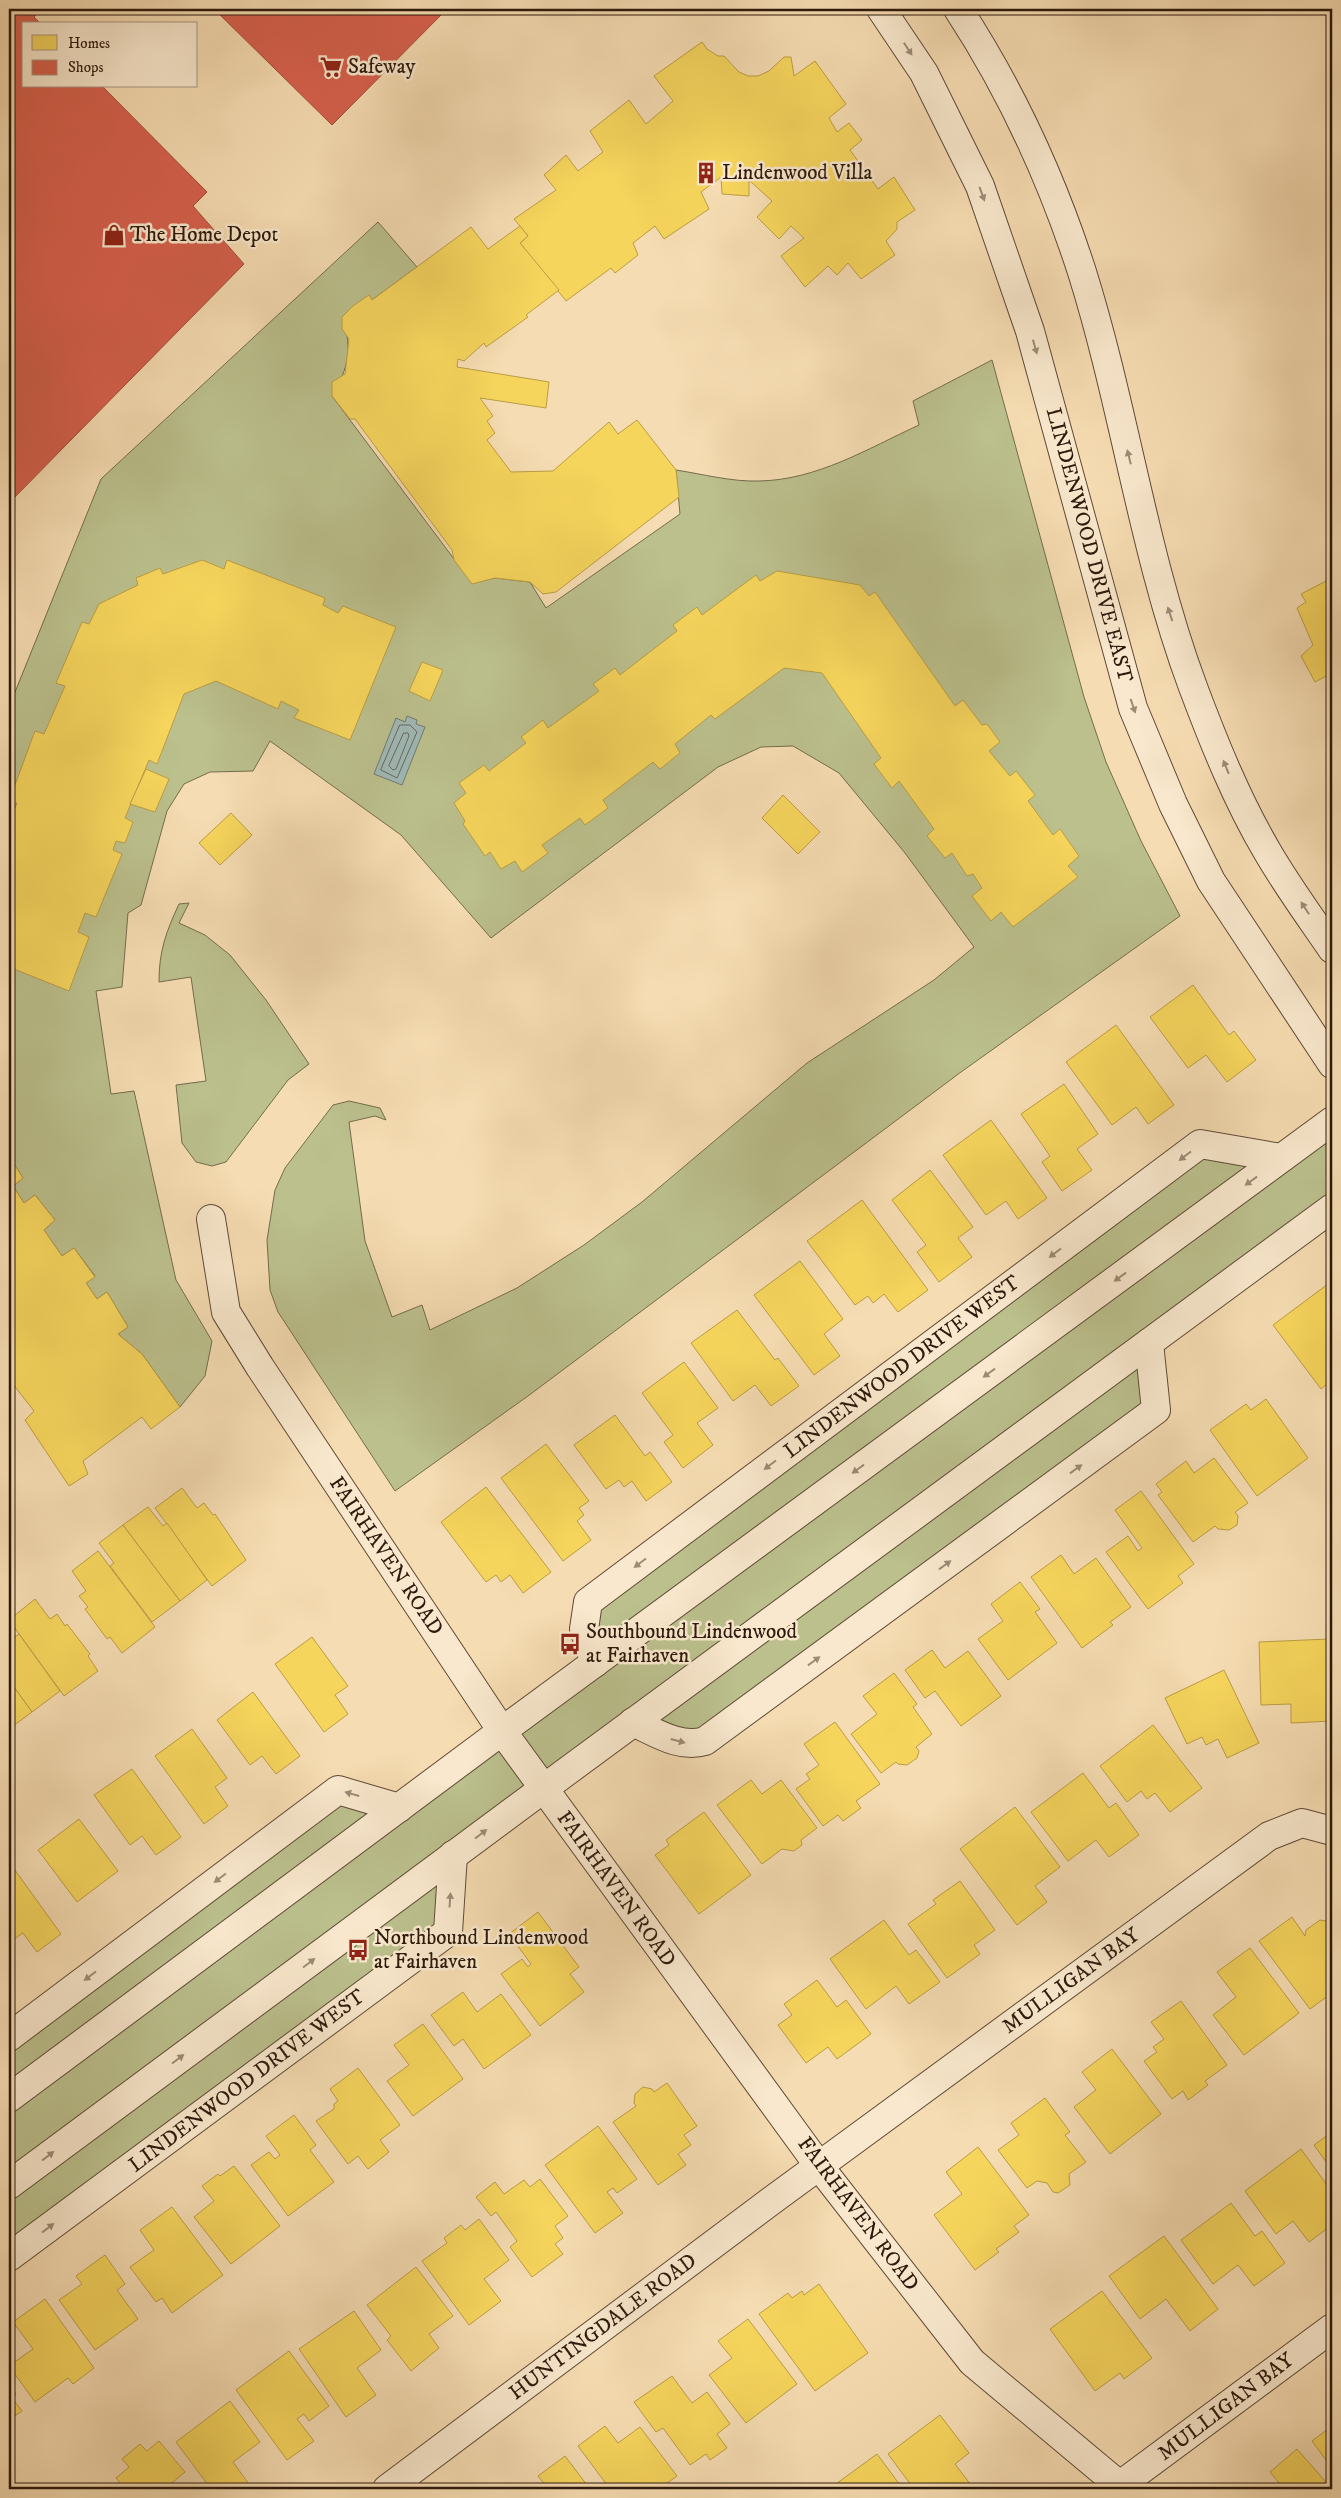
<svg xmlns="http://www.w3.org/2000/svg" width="1341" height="2498" viewBox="0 0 1341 2498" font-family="'IM FELL DW Pica',serif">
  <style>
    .green { fill: #bbc08d; stroke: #746c4c }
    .water { fill: #a0b9b6; stroke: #727972 }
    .homes { fill: #f6d55c; stroke: #ba9d44 }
    .shops { fill: #d6604d; stroke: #a34b3a }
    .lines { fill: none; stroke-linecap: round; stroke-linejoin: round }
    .shore { stroke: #666961; stroke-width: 1 }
    .minor-casing { stroke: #5f4a36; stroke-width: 30 }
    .tertiary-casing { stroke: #5f4a36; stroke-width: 30 }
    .minor { stroke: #f9e8cd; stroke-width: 28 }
    .tertiary { stroke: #f9e8cd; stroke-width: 28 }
    .oneway { fill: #9d8b76 }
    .labels { text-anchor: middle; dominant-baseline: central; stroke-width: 5; stroke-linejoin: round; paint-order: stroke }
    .poi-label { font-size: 21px; fill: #2d190c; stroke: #f9e8cd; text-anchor: start }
    .street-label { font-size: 21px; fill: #2d190c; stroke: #f9e8cd }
  </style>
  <rect width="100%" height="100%" fill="#f6dcb2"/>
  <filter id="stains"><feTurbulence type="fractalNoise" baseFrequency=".004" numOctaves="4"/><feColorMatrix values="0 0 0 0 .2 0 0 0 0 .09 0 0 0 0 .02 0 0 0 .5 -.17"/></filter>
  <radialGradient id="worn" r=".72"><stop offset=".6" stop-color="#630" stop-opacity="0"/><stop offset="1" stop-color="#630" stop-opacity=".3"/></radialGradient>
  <g class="green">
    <path d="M378,222L417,267L372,300L343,317C352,350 349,367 332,396L472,583L495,578L530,582L546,608L680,514L676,470C702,474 732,482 759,481C817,480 867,449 919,425L913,401L992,360L1084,697L1106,762L1141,841L1180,916L961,1072L528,1396L395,1491L278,1312L270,1290L267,1240L275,1190L285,1168L333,1105L349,1101L380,1108L386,1120L375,1116L349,1122L365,1241L392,1317L422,1305L430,1330L517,1288L584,1245L642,1202L807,1063L934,980L974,947L905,853L839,773L793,746L761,747L718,767L491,938L401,835L270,741L253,771L210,772L184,784L167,811L141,905L128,913L122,987L96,991L111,1094L134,1091L176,1280L212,1341L205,1376L180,1407L142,1354L118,1334L128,1327L107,1292L97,1299L86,1283L95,1276L74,1248L62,1256L44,1230L55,1220L35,1195L24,1203L13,1186L23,1178L9,1156V707L101,479Z"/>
    <path d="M189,903L179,923L205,935L230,955L266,1000L309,1064L288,1080L226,1162L212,1166L196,1162L182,1143L176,1085L206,1081L191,977L159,982C159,951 166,932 179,904Z"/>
    <polygon points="1332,1121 1332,1208 1149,1343 1156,1410 705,1741 633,1722 453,1855 448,1932 9,2257 9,2037 338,1790 399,1808 595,1663 588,1602 1200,1144 1281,1158"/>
  </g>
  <polygon class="water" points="407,716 417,720 416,724 425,727 402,785 374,774 396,718 405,722"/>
  <g class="homes">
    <polygon points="702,42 707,49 718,56 724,56 739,72 748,76 758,76 769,71 784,57 791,57 794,76 815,61 846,104 829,118 837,132 849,123 862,140 850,150 878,189 894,177 915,210 897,222 897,229 886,241 895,255 861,279 848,263 837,275 828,266 805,287 781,256 804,238 791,226 779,239 757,217 772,201 749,180 749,196 722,194 721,177 701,192 709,209 664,239 655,226 633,243 638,255 615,273 611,268 566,301 520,243 528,236 514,219 556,190 544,175 566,155 578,171 603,152 590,131 629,100 646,124 673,101 654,76"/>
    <polygon points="520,226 528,236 520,243 559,290 526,315 528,317 486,347 484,343 464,361 458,359 457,367 549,382 546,408 480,398 493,416 487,421 495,433 487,440 511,472 553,471 609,422 618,434 637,420 676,470 679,497 556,592 543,594 530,582 495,578 472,584 454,560 452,550 355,419 350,419 332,396 332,382 345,374 349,339 342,329 342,317 353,306 369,295 372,300 471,227 488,249"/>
    <polygon points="202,560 224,569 227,560 325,598 323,605 338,613 343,606 396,627 350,740 294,718 299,710 281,701 278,709 216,681 184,694 157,764 149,760 125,818 133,822 125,843 116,841 113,850 122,854 96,917 85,913 78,932 89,937 69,991 9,967 9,823 17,803 9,801 35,731 44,734 65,686 56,683 82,622 89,624 99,604 138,585 136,578 160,568 163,574"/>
    <polygon points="777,571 860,585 869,596 875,592 955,706 963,700 982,725 987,724 1000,742 989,751 1010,776 1016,771 1035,795 1028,801 1053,835 1060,829 1079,856 1068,866 1078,877 1013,927 1001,912 991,921 972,896 982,888 973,874 967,876 952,853 945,858 927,836 934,829 899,781 892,788 874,764 881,758 822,673 784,668 715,719 711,715 675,744 680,753 660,769 653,762 603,800 608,808 585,825 580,818 542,845 548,853 522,872 515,861 501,869 490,852 485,856 463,824 465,821 454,803 466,793 459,783 484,765 489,771 526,743 521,737 543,720 548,728 599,691 593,684 615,668 620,675 677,631 673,625 697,607 702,615 756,575 760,581"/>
    <polygon points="1332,578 1332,673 1315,682 1301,656 1313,645 1297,608 1306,602 1301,594"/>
    <polygon points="422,662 443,670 430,701 409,691"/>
    <polygon points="146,769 169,779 155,812 130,804"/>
    <polygon points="783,795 820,832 798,854 762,818"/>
    <polygon points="231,813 252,835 220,865 199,843"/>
    <polygon points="1193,985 1229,1035 1234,1031 1256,1060 1227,1082 1206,1055 1188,1068 1150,1017"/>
    <polygon points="1116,1025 1174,1105 1148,1124 1136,1107 1112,1125 1066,1062"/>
    <polygon points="1064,1084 1098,1134 1077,1149 1092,1170 1062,1191 1042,1162 1050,1156 1021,1114"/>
    <polygon points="991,1120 1047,1198 1018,1219 1006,1201 986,1215 943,1155"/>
    <polygon points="9,1156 23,1178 13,1186 24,1203 35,1195 55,1220 44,1230 62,1256 74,1248 95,1277 86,1283 97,1299 107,1292 128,1327 118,1334 142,1354 180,1407 151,1429 142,1417 83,1461 88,1474 69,1486 25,1420 34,1411 9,1379"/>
    <polygon points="930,1170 973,1227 958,1238 972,1257 939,1282 917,1252 926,1245 892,1200"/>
    <polygon points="862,1200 928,1290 898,1312 884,1294 873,1303 868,1296 855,1305 807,1241"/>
    <polygon points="800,1261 843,1319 824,1334 840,1356 814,1375 754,1295"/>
    <polygon points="1332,1281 1332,1380 1321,1389 1273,1325"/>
    <polygon points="737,1310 775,1360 778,1358 799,1386 771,1406 755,1385 733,1401 691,1343"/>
    <polygon points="684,1362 718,1408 697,1423 713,1445 683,1468 664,1442 673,1435 642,1393"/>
    <polygon points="1266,1399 1308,1458 1257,1496 1210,1430 1246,1404 1251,1410"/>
    <polygon points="615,1415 645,1456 650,1452 672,1482 646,1501 632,1481 624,1487 619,1480 606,1489 574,1445"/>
    <polygon points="546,1444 589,1501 579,1508 584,1515 577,1521 591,1540 563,1561 501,1478"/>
    <polygon points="1214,1458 1248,1503 1235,1512 1238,1516 1237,1525 1229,1530 1218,1529 1215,1526 1193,1542 1158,1495 1162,1492 1156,1484 1186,1461 1194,1473"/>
    <polygon points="486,1487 551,1572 523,1593 510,1575 501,1582 496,1575 486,1582 441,1522"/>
    <polygon points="182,1488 197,1508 204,1503 213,1515 215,1514 246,1560 212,1586 155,1508"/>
    <polygon points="1141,1491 1194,1564 1178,1576 1183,1583 1148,1609 1106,1552 1128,1536 1138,1551 1142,1548 1115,1510"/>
    <polygon points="148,1507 163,1526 167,1523 207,1580 180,1601 123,1525"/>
    <polygon points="123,1525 180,1601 152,1622 110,1566 114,1563 99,1543"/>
    <polygon points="98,1551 155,1627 122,1653 110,1637 107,1639 85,1609 88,1607 79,1596 86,1591 72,1571"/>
    <polygon points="1061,1555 1074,1574 1096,1558 1131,1607 1110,1622 1113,1625 1082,1648 1031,1577"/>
    <polygon points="1020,1582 1040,1609 1035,1612 1057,1643 1008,1680 978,1639 1003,1621 991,1604"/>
    <polygon points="35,1599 50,1619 57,1614 65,1626 67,1624 90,1654 88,1656 98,1671 64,1696 9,1620"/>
    <polygon points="9,1628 15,1637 19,1634 60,1691 32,1712 9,1680"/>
    <polygon points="312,1637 348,1686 335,1695 348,1714 324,1732 275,1664"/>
    <polygon points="1329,1639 1332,1721 1291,1723 1291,1704 1261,1705 1259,1642"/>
    <polygon points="932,1650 945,1668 968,1651 1001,1696 961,1726 935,1691 925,1698 905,1670"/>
    <polygon points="1224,1670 1259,1743 1227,1758 1218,1739 1206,1745 1202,1737 1187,1744 1165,1698"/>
    <polygon points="894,1673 917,1704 913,1707 932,1734 916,1747 919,1751 917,1758 907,1765 898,1764 896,1762 881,1773 851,1734 877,1714 863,1696"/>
    <polygon points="9,1680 32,1712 9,1729"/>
    <polygon points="253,1692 300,1756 276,1774 262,1756 250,1765 217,1720"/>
    <polygon points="835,1722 880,1784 856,1801 861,1808 843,1821 838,1815 823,1826 796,1789 810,1779 806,1774 819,1765 804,1744"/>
    <polygon points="1153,1725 1202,1788 1170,1812 1155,1793 1147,1799 1141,1791 1127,1802 1100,1766"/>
    <polygon points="192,1729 227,1778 215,1787 228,1806 204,1824 155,1756"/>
    <polygon points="132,1769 181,1837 156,1855 142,1836 130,1845 94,1795"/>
    <polygon points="1083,1773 1109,1808 1116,1803 1139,1835 1109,1857 1096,1840 1068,1861 1031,1812"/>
    <polygon points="751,1780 762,1794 781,1780 817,1828 801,1840 802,1845 794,1851 782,1849 762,1864 717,1805"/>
    <polygon points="1015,1807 1060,1867 1035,1886 1047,1902 1017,1925 960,1849"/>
    <polygon points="704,1812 751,1875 699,1914 655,1855 669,1845 666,1840"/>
    <polygon points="79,1819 118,1871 77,1902 38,1850"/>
    <polygon points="12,1866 61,1934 37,1952 23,1933 10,1942 9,1941 9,1869"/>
    <polygon points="960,1881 995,1930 974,1945 980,1954 947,1978 908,1924 936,1904 933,1900"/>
    <polygon points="538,1912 579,1967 570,1974 584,1992 540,2026 501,1974 522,1959 528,1967 531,1964 509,1934"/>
    <polygon points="1292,1917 1305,1936 1306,1930 1320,1920 1332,1922 1332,1993 1310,2009 1259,1941"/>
    <polygon points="884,1920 909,1955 916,1950 940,1982 909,2004 896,1986 866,2009 830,1959"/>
    <polygon points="1250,1948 1299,2013 1244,2055 1213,2015 1236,1997 1217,1972"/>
    <polygon points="817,1980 837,2007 846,2000 871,2034 837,2059 828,2047 806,2063 778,2025 792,2015 784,2004"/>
    <polygon points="463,1992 477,2012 501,1994 531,2035 484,2069 463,2039 454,2046 431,2015"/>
    <polygon points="1181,2001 1227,2065 1205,2081 1208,2085 1188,2100 1183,2091 1172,2099 1144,2061 1157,2052 1153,2047 1164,2039 1151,2022"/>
    <polygon points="423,2024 463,2079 413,2116 387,2081 409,2065 394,2045"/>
    <polygon points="1112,2049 1161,2114 1110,2154 1074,2107 1096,2090 1082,2072"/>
    <polygon points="358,2068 400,2125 380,2140 389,2152 368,2169 358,2156 348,2164 316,2121 334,2109 334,2104 338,2101 330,2089"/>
    <polygon points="667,2083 697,2126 684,2135 691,2145 678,2154 686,2165 658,2185 613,2122 636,2106 634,2103 635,2094 643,2087 652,2089 654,2092"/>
    <polygon points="1045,2098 1070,2132 1065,2135 1086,2162 1069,2174 1070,2185 1058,2193 1053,2192 1047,2183 1037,2181 1027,2188 998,2150 1019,2135 1011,2123"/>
    <polygon points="294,2115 316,2145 310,2150 334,2182 288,2216 251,2165 269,2152 275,2159 280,2155 266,2136"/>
    <polygon points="598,2126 637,2179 617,2193 613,2188 607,2192 623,2213 595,2233 545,2165"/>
    <polygon points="1332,2132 1332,2170 1314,2145"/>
    <polygon points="978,2147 1029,2215 1014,2226 1019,2232 996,2249 999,2252 975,2270 934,2215 962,2194 946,2172"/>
    <polygon points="1301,2149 1332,2192 1332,2225 1309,2242 1293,2221 1276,2234 1245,2191"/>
    <polygon points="234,2166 280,2226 231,2264 194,2217 214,2201 202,2186 218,2174 220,2176"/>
    <polygon points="540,2179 568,2216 555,2226 563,2238 555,2244 563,2254 532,2277 510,2247 517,2241 496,2212 491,2216 476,2197 495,2182 504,2194 524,2180 530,2187"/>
    <polygon points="1231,2203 1255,2236 1262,2231 1285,2263 1254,2286 1238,2265 1213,2284 1181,2240"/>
    <polygon points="172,2207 223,2275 172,2313 162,2298 156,2302 130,2267 154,2250 140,2230"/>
    <polygon points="479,2219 509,2260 484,2279 501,2301 469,2325 422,2261 447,2243 444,2238 461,2225 465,2230"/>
    <polygon points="1164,2236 1218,2309 1190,2331 1166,2299 1140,2319 1109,2276"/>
    <polygon points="105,2255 125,2284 117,2290 138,2319 95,2350 59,2300 82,2284 76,2276"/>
    <polygon points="416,2267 453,2316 429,2334 439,2348 411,2371 387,2340 391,2336 367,2305"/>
    <polygon points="819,2284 868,2353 815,2391 759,2314 788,2293 792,2298 802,2291 804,2295"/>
    <polygon points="1102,2291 1152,2358 1124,2379 1120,2373 1095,2391 1050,2329"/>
    <polygon points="45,2299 94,2368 73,2384 68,2378 35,2402 9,2366 33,2349 13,2322"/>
    <polygon points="354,2311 381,2350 357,2368 376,2395 346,2417 299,2349"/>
    <polygon points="748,2319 797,2384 746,2423 709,2375 732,2358 718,2341"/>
    <polygon points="289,2351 329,2406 309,2421 304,2414 297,2419 314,2441 287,2460 236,2390"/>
    <polygon points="672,2376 692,2403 707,2392 730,2424 717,2434 727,2448 710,2460 706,2454 690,2465 663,2428 656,2432 634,2402"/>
    <polygon points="9,2384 16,2394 12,2398 22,2411 9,2420"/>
    <polygon points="230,2401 260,2442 233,2462 251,2487 248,2489 211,2489 176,2442"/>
    <polygon points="940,2415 969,2453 955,2464 974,2489 914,2489 888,2454"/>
    <polygon points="605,2426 618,2443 640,2427 677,2476 659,2489 610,2489 578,2446"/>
    <polygon points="1332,2426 1332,2468 1312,2441"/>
    <polygon points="159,2441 185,2472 172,2483 177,2489 125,2489 116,2478 129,2467 122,2459 140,2444 147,2451"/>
    <polygon points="1297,2449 1332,2489 1284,2489 1270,2472"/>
    <polygon points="877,2454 903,2489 829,2489"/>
    <polygon points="565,2456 590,2489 548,2489 538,2476"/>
  </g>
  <g class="shops">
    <polygon points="9,9 42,9 34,17 41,24 24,24 24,86 102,86 207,192 193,206 244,264 9,503"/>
    <polygon points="214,9 447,9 332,125"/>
  </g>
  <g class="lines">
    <g class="shore">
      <polygon points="400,725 410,725 417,732 397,778 381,770"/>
      <polygon points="404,733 408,733 409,736 396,769 393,770 389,766"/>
    </g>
    <g class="minor-casing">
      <g id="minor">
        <polyline points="211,1219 226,1312 260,1367 502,1731 819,2166 972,2362 1124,2489"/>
        <polyline points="595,1663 584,1629 588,1602 1200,1144 1281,1158"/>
        <path d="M633,1722C655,1732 680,1749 705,1741L1156,1410L1149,1343"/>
        <polyline points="9,2037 338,1790 399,1808"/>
        <polyline points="9,2257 448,1932 453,1855"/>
        <polyline points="387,2489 771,2201 1269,1836 1302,1823 1332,1831"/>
        <polyline points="1115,2489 1332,2328"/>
      </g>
    </g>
    <g class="tertiary-casing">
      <g id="tertiary">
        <polyline points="881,9 924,73 980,186 1030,331 1133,708 1173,804 1211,881 1332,1064"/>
        <path d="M958,9C1011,90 1052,179 1082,272C1125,409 1143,553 1193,687C1214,743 1237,800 1267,851C1286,884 1310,917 1332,949"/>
        <polyline points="9,2098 502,1731 1332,1121"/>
        <polyline points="9,2185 566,1772 1332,1208"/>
      </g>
    </g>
    <use href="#minor" class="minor"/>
    <use href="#tertiary" class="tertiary"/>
  </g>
  <defs><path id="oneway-solid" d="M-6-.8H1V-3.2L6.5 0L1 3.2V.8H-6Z" transform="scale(1.25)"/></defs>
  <g class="oneway">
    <use href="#oneway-solid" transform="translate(908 49) rotate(57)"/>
    <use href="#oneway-solid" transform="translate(982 194) rotate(70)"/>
    <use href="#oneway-solid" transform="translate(1035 347) rotate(74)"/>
    <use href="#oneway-solid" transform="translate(1129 457) rotate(-104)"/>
    <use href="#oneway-solid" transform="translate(1170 614) rotate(-108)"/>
    <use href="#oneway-solid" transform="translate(1133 706) rotate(71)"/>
    <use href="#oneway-solid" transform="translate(1226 767) rotate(-112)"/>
    <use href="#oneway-solid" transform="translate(1305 908) rotate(-123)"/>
    <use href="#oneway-solid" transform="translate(1185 1156) rotate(143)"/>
    <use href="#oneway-solid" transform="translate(1251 1181) rotate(144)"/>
    <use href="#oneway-solid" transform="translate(1055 1253) rotate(143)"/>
    <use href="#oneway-solid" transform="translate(1120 1277) rotate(144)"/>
    <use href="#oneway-solid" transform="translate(989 1373) rotate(144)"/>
    <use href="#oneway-solid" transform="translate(770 1465) rotate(143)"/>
    <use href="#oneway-solid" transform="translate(858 1469) rotate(144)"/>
    <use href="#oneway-solid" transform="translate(1076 1469) rotate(-36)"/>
    <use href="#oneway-solid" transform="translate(640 1563) rotate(143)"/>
    <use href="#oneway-solid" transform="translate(945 1565) rotate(-36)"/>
    <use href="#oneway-solid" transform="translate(814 1661) rotate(-36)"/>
    <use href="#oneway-solid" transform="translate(678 1741) rotate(15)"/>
    <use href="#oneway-solid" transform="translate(352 1794) rotate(-164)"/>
    <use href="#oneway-solid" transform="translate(481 1834) rotate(-37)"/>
    <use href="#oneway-solid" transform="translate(220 1878) rotate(143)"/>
    <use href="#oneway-solid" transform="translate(450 1900) rotate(-86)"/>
    <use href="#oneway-solid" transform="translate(309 1963) rotate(-37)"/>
    <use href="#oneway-solid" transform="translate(90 1976) rotate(143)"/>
    <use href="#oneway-solid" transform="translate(178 2059) rotate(-37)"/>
    <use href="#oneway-solid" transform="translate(48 2156) rotate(-37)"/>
    <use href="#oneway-solid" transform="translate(48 2228) rotate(-37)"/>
  </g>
  <defs>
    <g id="supermarket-bare" transform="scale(1.725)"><path d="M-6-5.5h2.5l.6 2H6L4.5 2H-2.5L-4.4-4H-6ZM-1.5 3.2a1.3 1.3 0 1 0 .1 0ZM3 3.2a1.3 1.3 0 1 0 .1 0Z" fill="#8f2418" stroke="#f9e8cd" stroke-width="2.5" paint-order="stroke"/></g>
    <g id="building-bare" transform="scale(1.725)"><path d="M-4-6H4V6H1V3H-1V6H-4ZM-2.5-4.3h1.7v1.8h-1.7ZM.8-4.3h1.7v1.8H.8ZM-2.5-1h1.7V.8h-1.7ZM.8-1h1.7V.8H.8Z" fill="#8f2418" stroke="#f9e8cd" stroke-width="2.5" paint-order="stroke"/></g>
    <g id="shop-bare" transform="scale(1.725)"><path d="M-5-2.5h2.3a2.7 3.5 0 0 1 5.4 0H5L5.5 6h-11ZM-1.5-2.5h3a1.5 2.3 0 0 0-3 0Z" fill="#8f2418" stroke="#f9e8cd" stroke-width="2.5" paint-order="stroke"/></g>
    <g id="bus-bare" transform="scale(1.725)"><path d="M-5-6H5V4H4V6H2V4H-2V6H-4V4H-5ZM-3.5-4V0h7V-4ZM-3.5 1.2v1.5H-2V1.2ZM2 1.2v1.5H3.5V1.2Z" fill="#8f2418" stroke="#f9e8cd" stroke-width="2.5" paint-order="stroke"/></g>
  </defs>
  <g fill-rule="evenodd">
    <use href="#supermarket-bare" x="331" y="67"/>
    <use href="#building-bare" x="706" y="173"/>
    <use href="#shop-bare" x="114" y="235"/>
    <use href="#bus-bare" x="570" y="1644"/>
    <use href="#bus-bare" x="358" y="1950"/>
  </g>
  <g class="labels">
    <g class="poi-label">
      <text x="348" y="67">Safeway</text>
      <text x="722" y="173">Lindenwood Villa</text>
      <text x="130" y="235">The Home Depot</text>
      <text x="586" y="1632">Southbound Lindenwood<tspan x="586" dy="24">at Fairhaven</tspan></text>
      <text x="374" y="1938">Northbound Lindenwood<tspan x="374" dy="24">at Fairhaven</tspan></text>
    </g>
    <g class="street-label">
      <text transform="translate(1089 545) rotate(75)">LINDENWOOD DRIVE EAST</text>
      <text transform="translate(902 1367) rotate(-37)">LINDENWOOD DRIVE WEST</text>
      <text transform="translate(386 1556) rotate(56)">FAIRHAVEN ROAD</text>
      <text transform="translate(616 1889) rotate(54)">FAIRHAVEN ROAD</text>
      <text transform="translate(1071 1981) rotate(-36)">MULLIGAN BAY</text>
      <text transform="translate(247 2081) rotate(-37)">LINDENWOOD DRIVE WEST</text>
      <text transform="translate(858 2214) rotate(53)">FAIRHAVEN ROAD</text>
      <text transform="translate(603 2327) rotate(-37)">HUNTINGDALE ROAD</text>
      <text transform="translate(1226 2407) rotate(-37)">MULLIGAN BAY</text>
    </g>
  </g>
  <rect width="1341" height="2498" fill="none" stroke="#f6dcb2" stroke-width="30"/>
  <rect x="10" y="10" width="1321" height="2478" fill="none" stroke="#2d190c" stroke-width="2.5"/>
  <rect x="15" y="15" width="1311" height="2468" fill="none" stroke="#2d190c"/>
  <rect x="22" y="22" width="175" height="65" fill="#f9e8cd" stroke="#a79580"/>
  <rect x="32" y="35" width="25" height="15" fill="#f6d55c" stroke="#a79580"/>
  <text x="68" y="48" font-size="15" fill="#2d190c">Homes</text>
  <rect x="32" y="60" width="25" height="15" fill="#d6604d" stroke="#a79580"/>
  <text x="68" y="72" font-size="15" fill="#2d190c">Shops</text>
  <rect width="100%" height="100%" filter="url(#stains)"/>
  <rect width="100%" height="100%" fill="url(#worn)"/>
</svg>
